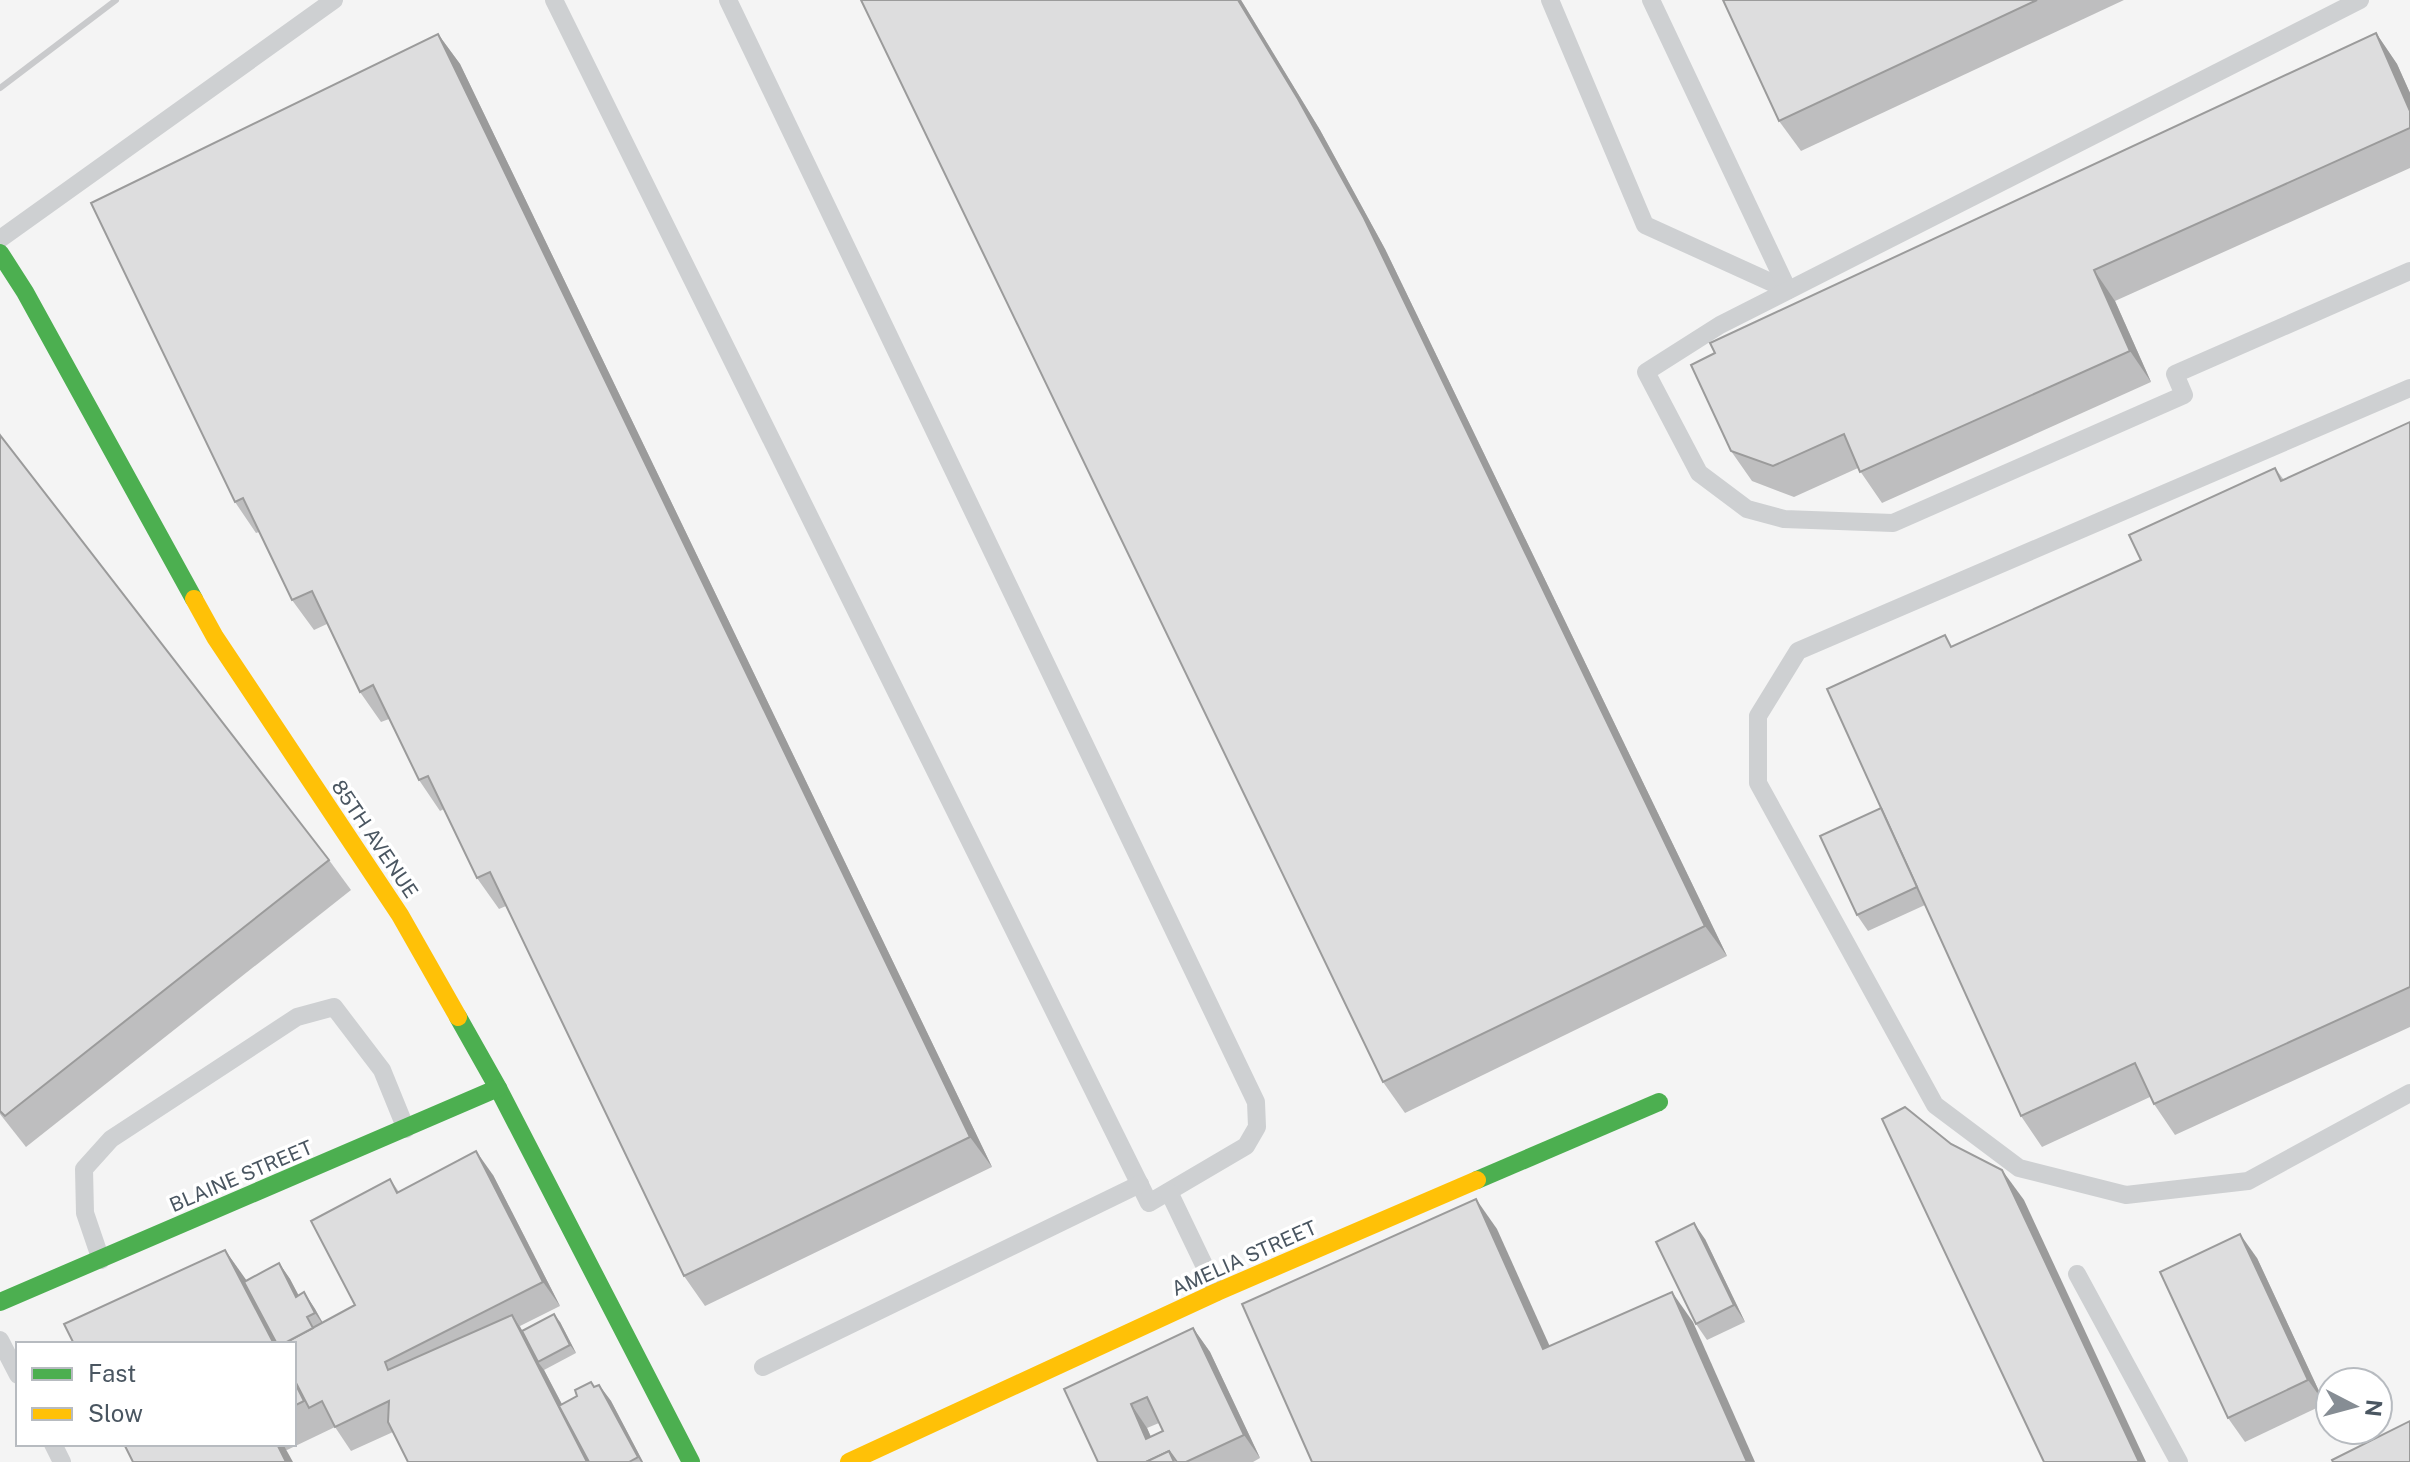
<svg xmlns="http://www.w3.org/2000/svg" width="2410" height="1462" viewBox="0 0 2410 1462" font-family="'Public Sans',sans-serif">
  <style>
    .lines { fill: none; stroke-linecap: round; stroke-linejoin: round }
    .lane { stroke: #ced0d2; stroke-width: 18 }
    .fast { stroke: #4caf50; stroke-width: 18 }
    .slow { stroke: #ffc107; stroke-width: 18 }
    .rail { stroke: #c9cacc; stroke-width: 6 }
    .wall { fill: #bebebf; fill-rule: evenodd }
    .shaded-wall { fill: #9b9b9b }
    .building { fill: #ddddde; stroke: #9b9b9b; stroke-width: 2; fill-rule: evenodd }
    .labels { text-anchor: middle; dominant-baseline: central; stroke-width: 7; stroke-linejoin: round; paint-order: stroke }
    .street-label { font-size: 20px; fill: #4a5661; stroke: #fff }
  </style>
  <rect width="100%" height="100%" fill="#f4f4f4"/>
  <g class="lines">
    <g class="lane">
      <polyline points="554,0 1149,1203 1246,1146 1257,1127 1256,1102 728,0"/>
      <polyline points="1550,0 1645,225 1788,290"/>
      <polyline points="1651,0 1788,290"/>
      <polyline points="2360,0 1720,325 1646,372 1699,473 1747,509 1784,519 1893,523 2184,395 2175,374 2410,271"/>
      <polyline points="0,239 334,0"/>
      <polyline points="2410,388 1798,651 1758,716 1758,783 1935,1105 2019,1168 2126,1195 2248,1181 2410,1093"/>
      <polyline points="1169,1192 1217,1292"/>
      <polyline points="101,1260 85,1213 84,1169 111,1139 297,1017 334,1007 382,1070 406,1129"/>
      <polyline points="2077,1274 2179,1462"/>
      <polyline points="0,1340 18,1375"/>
      <polyline points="763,1367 1140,1184"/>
      <polyline points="53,1444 62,1462"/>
    </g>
    <g class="fast">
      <polyline points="0,253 25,292 194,599"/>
      <polyline points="458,1017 498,1088 691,1462"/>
      <polyline points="1477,1180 1659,1102"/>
      <polyline points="0,1302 498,1088"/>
    </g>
    <g class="slow">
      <polyline points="194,599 215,637 400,915 458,1017"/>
      <polyline points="849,1462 1217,1292 1477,1180"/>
    </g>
    <polyline class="rail" points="0,88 116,0"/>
  </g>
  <g class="wall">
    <polygon points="1241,0 1320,130 1385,249 1727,956 1405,1113 1383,1082"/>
    <polygon points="1723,0 2124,0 1801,151 1779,121"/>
    <polygon points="2376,33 2397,64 2410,93 2410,168 2115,301 2151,382 1882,503 1858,468 1794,497 1752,481 1731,451"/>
    <polygon points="438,34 460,64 992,1167 705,1306 684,1276 506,906 499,909 477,878 444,809 440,811 419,780 389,719 381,722 360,692 327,624 314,630 292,600 259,532 256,533 235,502"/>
    <polygon points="2410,422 2410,1027 2175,1135 2154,1104 2150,1097 2042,1147 2021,1116 1925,905 1868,931 1857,915 1881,808 1953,646 2141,560 2275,468 2284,480"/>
    <polygon points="0,435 329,860 351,890 26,1147 0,1114"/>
    <polygon points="493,1175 560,1306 520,1326 522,1331 560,1322 576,1353 544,1370 562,1404 599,1385 611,1401 643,1462 408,1462 393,1432 351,1451 335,1427 287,1450 124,1444 294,1444 294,1344 74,1344 225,1250 246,1281 279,1263 290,1279 298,1295 304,1292 315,1309 323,1323 355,1305 390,1179 399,1192"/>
    <polygon points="1705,1239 1745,1322 1707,1340 1696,1324"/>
    <polygon points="2257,1258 2325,1404 2245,1442 2228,1418"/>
    <path d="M1193,1328L1210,1352L1260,1458L1253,1462H1098L1064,1389ZM1159,1423L1163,1431L1151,1437L1147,1428Z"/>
  </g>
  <g class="shaded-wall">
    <polygon points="1238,0 1241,0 1320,130 1385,249 1727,956 1705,926"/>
    <polygon points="2376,33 2397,64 2410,93 2410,111"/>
    <polygon points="438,34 460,64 992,1167 970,1137"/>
    <polygon points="2094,270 2115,301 2151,382 2130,351"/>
    <polygon points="476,1151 493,1175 560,1306 543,1282"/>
    <polygon points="2002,1170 2024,1200 2146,1462 2139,1462"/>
    <polygon points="1476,1199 1497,1229 1565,1380 1543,1349"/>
    <polygon points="1694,1223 1705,1239 1745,1322 1734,1305"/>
    <polygon points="2240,1234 2257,1258 2325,1404 2308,1380"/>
    <polygon points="225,1250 247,1281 280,1344 274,1344"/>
    <polygon points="279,1263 290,1279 308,1313 296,1297"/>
    <polygon points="304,1292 315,1309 326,1329 315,1313"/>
    <polygon points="1672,1292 1693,1322 1755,1462 1747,1462"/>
    <polygon points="554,1314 560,1322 576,1353 570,1345"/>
    <polygon points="512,1315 528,1339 538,1362 544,1370 592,1462 587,1462"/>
    <polygon points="1193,1328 1210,1352 1260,1458 1244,1435"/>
    <polygon points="599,1385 611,1401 643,1462 641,1462 638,1457"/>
    <polygon points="1131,1404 1147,1428 1162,1462 1146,1439"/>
    <polygon points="277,1444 283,1444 293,1462 286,1462"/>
  </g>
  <g class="building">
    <polygon points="861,0 1238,0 1298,99 1364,218 1705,926 1383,1082"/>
    <polygon points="1723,0 2037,0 1779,121"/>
    <polygon points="2376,33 2410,111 2410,128 2094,270 2130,351 1860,472 1844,434 1773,466 1731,451 1691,365 1715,353 1710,343"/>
    <polygon points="438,34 970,1137 684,1276 490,872 477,878 428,776 419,780 373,685 360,692 312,591 292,600 243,498 235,502 91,203"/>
    <polygon points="2410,422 2410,987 2154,1104 2135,1063 2021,1116 1827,689 1945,635 1951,647 2141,560 2129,535 2275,468 2281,481"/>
    <polygon points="0,435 329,860 5,1116 0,1111"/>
    <polygon points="1881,808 1917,887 1857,915 1820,836"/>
    <polygon points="1905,1107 1951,1144 2002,1170 2139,1462 2044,1462 1882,1119"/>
    <polygon points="476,1151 543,1282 385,1362 388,1370 512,1315 587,1462 408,1462 388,1422 389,1401 335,1427 322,1401 309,1408 294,1379 294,1344 283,1344 355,1305 311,1221 390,1179 397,1193"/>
    <polygon points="1476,1199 1543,1349 1672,1292 1747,1462 1312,1462 1242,1304"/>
    <polygon points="1694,1223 1734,1305 1696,1324 1656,1242"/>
    <polygon points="2240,1234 2308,1380 2228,1418 2160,1272"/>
    <polygon points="225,1250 274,1344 74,1344 64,1324"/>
    <polygon points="279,1263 296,1297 304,1292 315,1313 307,1317 313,1328 283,1344 277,1344 244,1282"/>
    <polygon points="554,1314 570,1345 538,1362 522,1331"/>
    <path d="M1193,1328L1244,1435L1186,1462H1177L1169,1451L1146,1462H1098L1064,1389ZM1147,1397L1163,1431L1146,1439L1131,1404Z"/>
    <polygon points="294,1381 304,1401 294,1406"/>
    <polygon points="591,1382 594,1387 599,1385 638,1457 629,1462 589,1462 559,1406 577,1396 575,1390"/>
    <polygon points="2410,1421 2410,1462 2333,1462 2332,1460"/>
    <polygon points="124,1444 277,1444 286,1462 133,1462"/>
    <polygon points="1169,1451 1174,1462 1146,1462"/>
  </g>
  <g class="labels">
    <g class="street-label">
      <text transform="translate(375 839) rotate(56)">85TH AVENUE</text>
      <text transform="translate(241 1176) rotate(-23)">BLAINE STREET</text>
      <text transform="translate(1244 1258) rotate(-24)">AMELIA STREET</text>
    </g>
  </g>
  <rect x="16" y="1342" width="280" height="104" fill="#ffffff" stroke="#b7bbc0" stroke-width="2"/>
  <rect x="32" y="1368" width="40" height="12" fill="#4caf50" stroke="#b7bbc0" stroke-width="2"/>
  <text x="88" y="1382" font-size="24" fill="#4a5661">Fast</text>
  <rect x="32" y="1408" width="40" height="12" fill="#ffc107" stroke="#b7bbc0" stroke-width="2"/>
  <text x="88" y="1422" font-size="24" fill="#4a5661">Slow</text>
  <g transform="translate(2354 1406) rotate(96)"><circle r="38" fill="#ffffff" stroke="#b7bbc0" stroke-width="2"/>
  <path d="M0-6L14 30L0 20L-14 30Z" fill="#868d94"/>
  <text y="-12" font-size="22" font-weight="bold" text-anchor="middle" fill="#4a5661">N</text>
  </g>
</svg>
